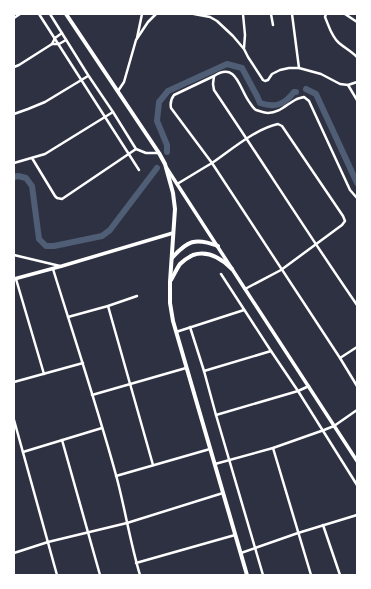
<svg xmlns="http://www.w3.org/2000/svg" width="371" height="589" viewBox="0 0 371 589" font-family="'Noto Serif',serif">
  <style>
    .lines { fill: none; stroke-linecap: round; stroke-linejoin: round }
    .canal { stroke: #4f5d75; stroke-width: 6 }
    .minor { stroke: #fff; stroke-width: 2.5 }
    .secondary { stroke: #fff; stroke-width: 3.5 }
    .primary { stroke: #fff; stroke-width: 3.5 }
    .trunk { stroke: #fff; stroke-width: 4 }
  </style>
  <rect width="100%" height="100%" fill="#2d3142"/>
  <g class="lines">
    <g class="canal">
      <polyline points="306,89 316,94 357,183"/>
      <path d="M167,152V145L157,121L159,102L168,91L227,64L242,68L257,96L260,103C275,108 284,105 294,92H296"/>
      <polyline points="14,177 18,176 26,178 32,186 39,239 46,246 54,246 102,236 110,230 119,218 157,168"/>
    </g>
    <g class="minor">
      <polyline points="39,14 139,170"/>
      <polyline points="50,14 88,75 113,112 136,149 146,153 159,153"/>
      <polyline points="194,14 210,17 217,21 233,36 244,49 248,57 263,80 265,81 268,80 272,74 280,70 289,68 299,68 321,74 340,84 348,85 357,82"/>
      <polyline points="243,14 245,35 244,48"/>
      <polyline points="271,14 273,25"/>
      <polyline points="292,14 299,68"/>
      <path d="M326,14L325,17C329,26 331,36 339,43C345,48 352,52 357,57"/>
      <polyline points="345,14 357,22"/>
      <polyline points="14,18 20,14"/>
      <polyline points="137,38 142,14"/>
      <polyline points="52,44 55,38 62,33"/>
      <polyline points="14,67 19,65 52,44 59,44 66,40"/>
      <path d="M214,76L174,95C171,99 170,103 171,108L212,163L340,358L357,386"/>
      <polyline points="348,85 357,100"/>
      <polyline points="118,91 124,82 136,40 148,22 156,14"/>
      <polyline points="14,114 28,109 45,102 88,76"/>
      <polyline points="32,158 55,196 57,198 62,199 136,149"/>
      <polyline points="14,163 45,154 113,112"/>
      <path d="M177,184C189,177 200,170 212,163C231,150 255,129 278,124L282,126L343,216L345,221L342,225L281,270L245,289"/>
      <path d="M357,198L350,190L309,101L304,97C301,98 298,98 295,100C286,105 279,113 268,113C265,113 259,111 256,110C254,109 252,106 250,103C239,89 237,61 214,76L213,84L214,90C262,161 308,234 357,305"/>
      <polyline points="14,255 60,266"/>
      <path d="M53,269C74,337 97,406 116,475C125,508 130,542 140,575"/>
      <polyline points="221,274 271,351 298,391 357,485"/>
      <polyline points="16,279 44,374"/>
      <polyline points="108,306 153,465"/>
      <polyline points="68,317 108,306 137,296"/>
      <polyline points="190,327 204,371 216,415 263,575"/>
      <polyline points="176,332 244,310"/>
      <polyline points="340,358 357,347"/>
      <polyline points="204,371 271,351"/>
      <polyline points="14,382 83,363"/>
      <polyline points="92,395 186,368"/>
      <polyline points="216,415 298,391 309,386"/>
      <polyline points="14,420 57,575"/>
      <polyline points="62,440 100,575"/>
      <polyline points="273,448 311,575"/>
      <polyline points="23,452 102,428"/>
      <polyline points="215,464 273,448 324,430 334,426 357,410"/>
      <polyline points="116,476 210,449"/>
      <polyline points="323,525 340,575"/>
      <polyline points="14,553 48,542 127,523 223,493"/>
      <polyline points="241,553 298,533 357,515"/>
      <polyline points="136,563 235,535"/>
    </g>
    <polyline class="secondary" points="14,279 62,266 173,233"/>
    <polyline class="primary" points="166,167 245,289 357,461"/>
    <g class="trunk">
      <polyline points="66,14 159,153 165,164 173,193 175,209 170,282 170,303 173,321 247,575"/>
      <path d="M172,258C187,241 195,237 218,246"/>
      <path d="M171,280C174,275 177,268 180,264C184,260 189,257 193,255C208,250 222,259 232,269"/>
    </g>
  </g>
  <rect width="371" height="589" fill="none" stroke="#ffffff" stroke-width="30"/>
</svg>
